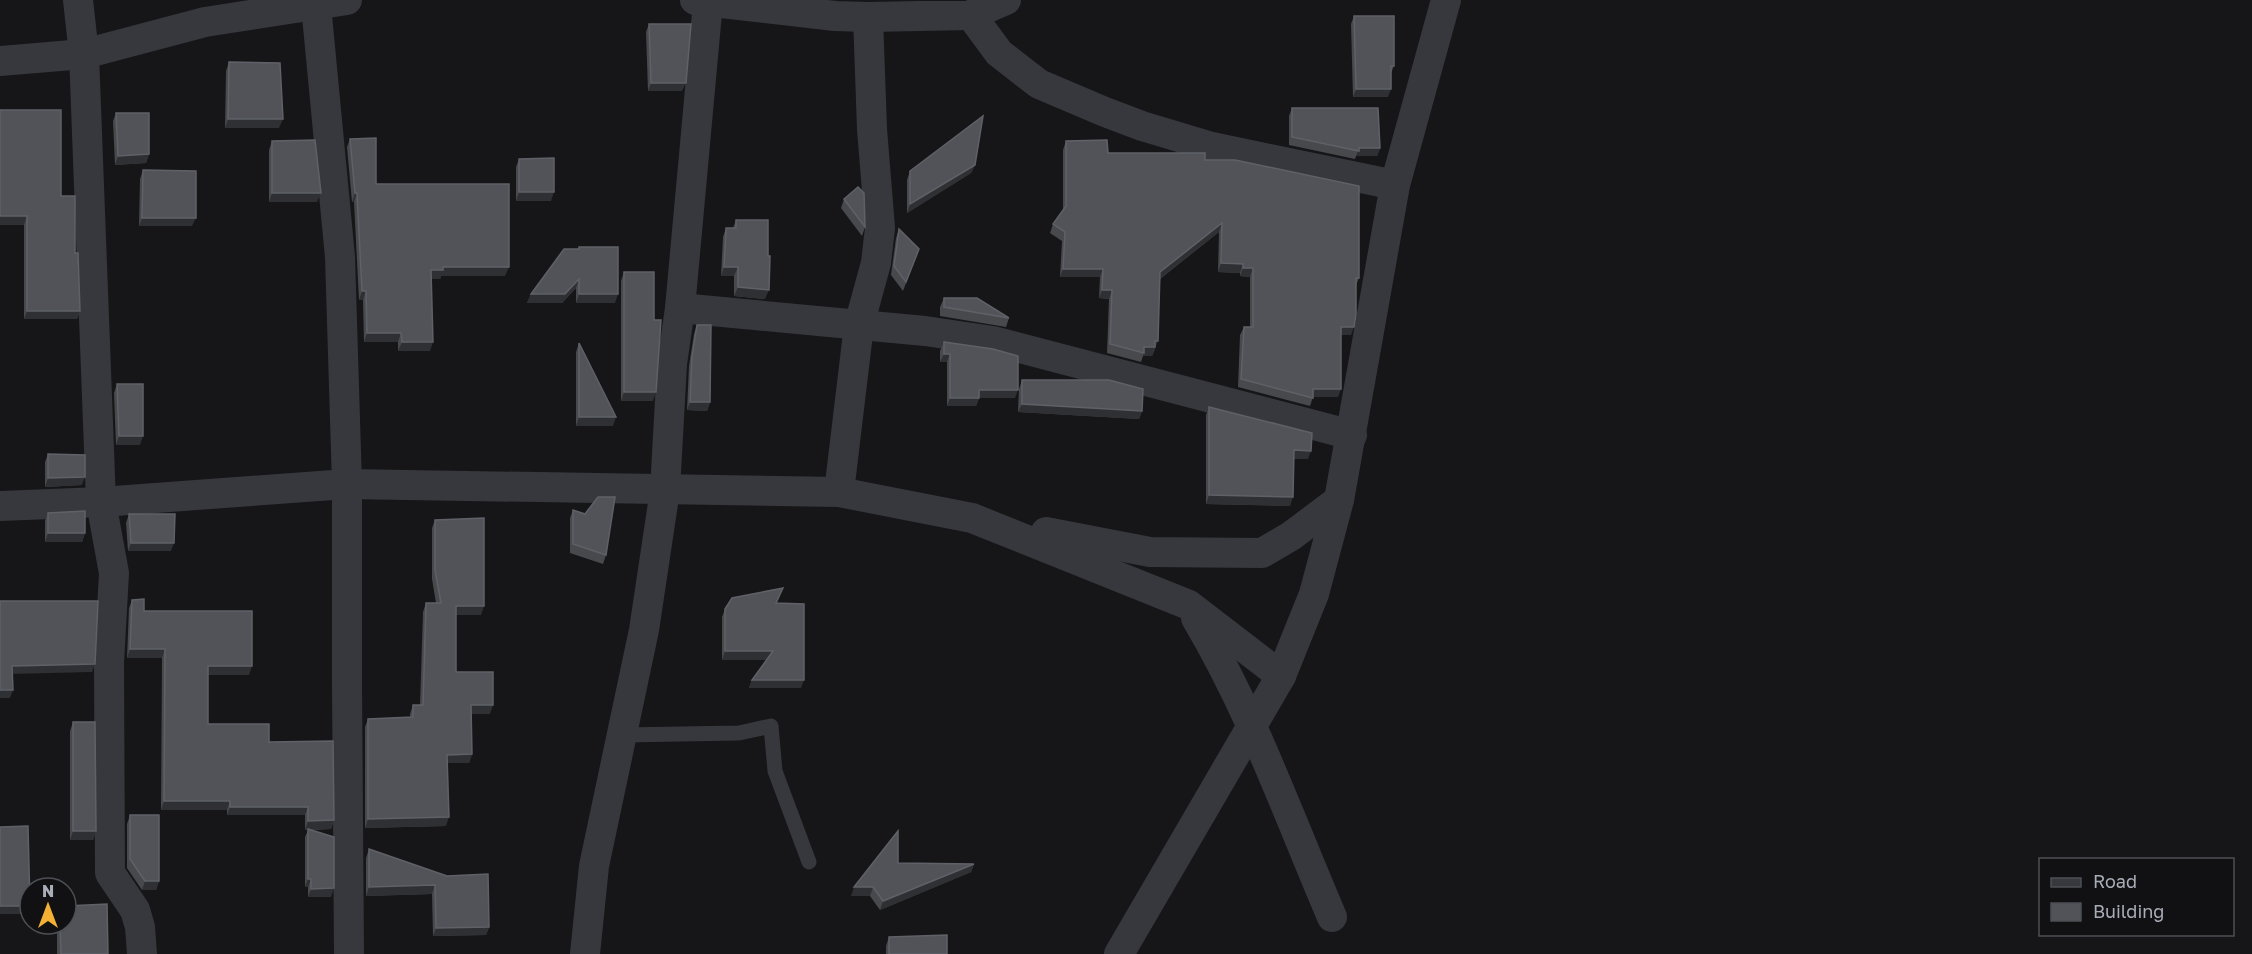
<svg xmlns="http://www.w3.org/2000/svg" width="2252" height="954" viewBox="0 0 2252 954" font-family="'Golos Text',sans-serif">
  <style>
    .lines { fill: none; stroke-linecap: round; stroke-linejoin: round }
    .service { stroke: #37383d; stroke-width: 15 }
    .minor { stroke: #37383d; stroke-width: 30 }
    .wall { fill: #47494d }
    .shaded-wall { fill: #2f3033 }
    .building { fill: #525359; stroke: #5f6168; stroke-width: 1.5 }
  </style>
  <rect width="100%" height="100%" fill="#161618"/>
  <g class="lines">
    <polyline class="service" points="623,735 739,733 771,726 775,771 809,862"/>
    <g class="minor">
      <polyline points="78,0 84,54 101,502 114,573 109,663 110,873 135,910 140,927 142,954"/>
      <polyline points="695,0 835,16 868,17 971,15 1006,0"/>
      <polyline points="316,5 340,257 347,484 347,683 349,954"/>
      <polyline points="971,15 999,53 1039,84 1105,112 1142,126 1212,147 1395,185"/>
      <polyline points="0,61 84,54 205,22 347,0"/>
      <polyline points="680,308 925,331 993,341 1352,435"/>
      <polyline points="839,492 859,325 876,263 880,228 872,129 868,17"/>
      <polyline points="0,506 101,502 347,484 839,492 972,518 1189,605 1281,676"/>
      <polyline points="1046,532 1150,552 1262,553 1291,536 1339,500"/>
      <path d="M1196,618C1252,712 1289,817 1332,917"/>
      <polyline points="585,954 594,866 644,630 665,490 672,364 680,308 708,2"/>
      <polyline points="1119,954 1281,676 1314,594 1339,500 1395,185 1446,0"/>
    </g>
  </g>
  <g class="wall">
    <polygon points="1354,16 1394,66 1391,73 1388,97 1353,97 1351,24"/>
    <polygon points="649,24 682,91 648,91 646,32"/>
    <polygon points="229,62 279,128 225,128 226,71"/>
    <polygon points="1292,108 1380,148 1377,156 1356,156 1355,159 1289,145 1289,116"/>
    <polygon points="116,113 149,154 146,163 115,165 113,121"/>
    <polygon points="350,139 376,184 505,276 441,276 440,279 432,279 430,351 398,351 398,342 364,342 363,300 359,300 354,202 352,202 347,147"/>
    <polygon points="272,141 317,202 269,202 269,150"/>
    <polygon points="1066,141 1108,153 1205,160 1359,278 1356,285 1351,335 1341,335 1338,397 1313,397 1310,406 1238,387 1240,335 1244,327 1250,327 1250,277 1240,276 1240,273 1218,272 1219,232 1160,279 1155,349 1152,356 1143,356 1141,362 1107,353 1109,299 1099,298 1100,277 1060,277 1062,241 1050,233 1053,224 1063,210 1063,150"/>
    <polygon points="519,159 551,201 516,201 516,167"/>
    <polygon points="975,165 971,173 907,213 907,180 910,171"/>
    <polygon points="143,170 192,226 139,226 140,179"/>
    <polygon points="61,196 75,253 80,311 77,319 24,319 24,225 0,225"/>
    <polygon points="844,199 865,227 862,236 841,208"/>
    <polygon points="736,220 765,299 734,296 734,276 721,276 723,237 726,228 733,228"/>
    <polygon points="899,229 919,249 903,291 891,275 896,238"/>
    <polygon points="579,247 615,303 576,303 576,288 562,303 527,303 531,294 578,249"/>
    <polygon points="624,272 653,401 621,401 621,281"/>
    <polygon points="944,298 1009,318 1006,327 940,316 940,307"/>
    <polygon points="697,325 710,402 707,411 687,410 689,366 694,334"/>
    <polygon points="944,342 1015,398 979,398 976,406 947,406 947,362 940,362 940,351"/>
    <polygon points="579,343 613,426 576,426 576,352"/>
    <polygon points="1022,380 1142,411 1139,419 1018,412 1019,389"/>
    <polygon points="117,384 140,445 116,445 114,393"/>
    <polygon points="1209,407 1308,459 1294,459 1290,506 1206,504 1206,415"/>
    <polygon points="48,454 82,485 45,487 45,462"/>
    <polygon points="573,510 606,555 603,564 570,553 570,518"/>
    <polygon points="48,513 85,533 82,542 45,542 45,521"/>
    <polygon points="129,514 171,551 128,551 126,523"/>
    <polygon points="435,520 481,615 456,615 456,672 490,714 471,714 472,754 469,763 447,763 446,826 365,828 365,727 368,719 410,718 410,714 413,705 420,705 423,612 426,603 436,603 432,579 432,528"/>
    <polygon points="132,600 144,611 249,675 208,675 208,724 269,742 334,820 331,829 311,830 331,897 308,897 308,887 305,887 305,837 308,830 305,830 305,815 227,815 227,810 161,810 162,658 127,658 129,608"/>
    <polygon points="777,603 801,688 749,688 752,680 767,660 722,660 722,617 725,609"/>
    <polygon points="73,722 96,831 93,840 70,840 70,731"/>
    <polygon points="130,815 159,881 156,890 142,890 127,868 127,824"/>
    <polygon points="369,849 447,876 489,927 486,935 433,936 432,894 366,896 366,858"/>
    <polygon points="898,863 974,864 971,872 880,910 870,896 851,896"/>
    <polygon points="57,924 66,924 108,954 57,954"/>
    <polygon points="889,937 947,954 886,954 886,946"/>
  </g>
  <g class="shaded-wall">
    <polygon points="651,83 686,83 682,91 648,91"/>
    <polygon points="1356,89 1391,89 1388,97 1353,97"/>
    <polygon points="228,119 283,119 279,128 225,128"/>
    <polygon points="1359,148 1380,148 1377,156 1356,156"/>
    <polygon points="149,154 146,163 115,165 118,156"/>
    <polygon points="975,165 971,173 907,213 910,204"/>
    <polygon points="519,192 554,192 551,201 516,201"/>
    <polygon points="272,193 321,193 317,202 269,202"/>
    <polygon points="355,193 357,193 354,202 352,202"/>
    <polygon points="0,216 27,216 24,225 0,225"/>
    <polygon points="142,218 196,218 192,226 139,226"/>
    <polygon points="1222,223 1219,232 1157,281 1160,272"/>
    <polygon points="1221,263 1243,264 1240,273 1218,272"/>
    <polygon points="443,267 509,267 505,276 441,276 440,279 428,279 431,270"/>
    <polygon points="724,267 738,267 734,276 721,276"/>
    <polygon points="1243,268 1253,268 1250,277 1240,276"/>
    <polygon points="1063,269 1103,269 1100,277 1060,277"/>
    <polygon points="579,279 576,288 562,303 527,303 531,294"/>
    <polygon points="738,287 769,290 765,299 734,296"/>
    <polygon points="1102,290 1112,290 1109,299 1099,298"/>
    <polygon points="362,291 366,291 363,300 359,300"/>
    <polygon points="579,294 618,294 615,303 576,303"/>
    <polygon points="27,311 80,311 77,319 24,319"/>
    <polygon points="1341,327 1354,327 1351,335 1338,335"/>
    <polygon points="367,333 401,333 398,342 364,342"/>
    <polygon points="1155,341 1158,341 1152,356 1143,356 1144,347"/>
    <polygon points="402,342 433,342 430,351 398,351"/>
    <polygon points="944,354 950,354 947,362 940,362"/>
    <polygon points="1313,389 1341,389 1338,397 1310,397"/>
    <polygon points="979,390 1018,390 1015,398 979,398 976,406 947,406 950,398"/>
    <polygon points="624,392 656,392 653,401 621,401"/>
    <polygon points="690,402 710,402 707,411 687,410"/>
    <polygon points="1022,404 1142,411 1139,419 1018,412"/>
    <polygon points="579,417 616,417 613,426 576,426"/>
    <polygon points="119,436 143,436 140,445 116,445"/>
    <polygon points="1294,450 1311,451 1308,459 1291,459"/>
    <polygon points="85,477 82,485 45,487 48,478"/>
    <polygon points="1209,495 1293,497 1290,506 1206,504"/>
    <polygon points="48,533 85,533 82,542 45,542"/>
    <polygon points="131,543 174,543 171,551 128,551"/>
    <polygon points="456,606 484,606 481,615 453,615"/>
    <polygon points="130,649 165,649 162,658 127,658"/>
    <polygon points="725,651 773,651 770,660 722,660"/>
    <polygon points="95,664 92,672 9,674 12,666"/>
    <polygon points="208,666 252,666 249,675 205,675"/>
    <polygon points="752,680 804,680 801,688 749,688"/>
    <polygon points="0,690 13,690 10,698 0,698"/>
    <polygon points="471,705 493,705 490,714 468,714"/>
    <polygon points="472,754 469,763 444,763 447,755"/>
    <polygon points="164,801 230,801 227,810 161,810"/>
    <polygon points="230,807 308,807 305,815 227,815"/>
    <polygon points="449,817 446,826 365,828 368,819"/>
    <polygon points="334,820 331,829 305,830 308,821"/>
    <polygon points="73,831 96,831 93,840 70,840"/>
    <polygon points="974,864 971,872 880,910 883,901"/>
    <polygon points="308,879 311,879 308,887 305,887"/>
    <polygon points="145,881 159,881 156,890 142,890"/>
    <polygon points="435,885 432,894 366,896 369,887"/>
    <polygon points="854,887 873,887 870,896 851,896"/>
    <polygon points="334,888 331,897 308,897 311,889"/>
    <polygon points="0,906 30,906 30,908 28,914 0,914"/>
    <polygon points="489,927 486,935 433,936 436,928"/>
  </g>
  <g class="building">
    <polygon points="1354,16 1394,16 1394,66 1391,66 1391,89 1356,89"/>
    <polygon points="649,24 691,24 686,83 651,83"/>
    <polygon points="229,62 280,63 283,119 228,119"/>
    <polygon points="1292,108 1378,108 1380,148 1359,148 1359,151 1292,137"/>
    <polygon points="0,110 61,110 61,196 75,196 75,253 78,253 80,311 27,311 27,216 0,216"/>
    <polygon points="116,113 149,113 149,154 118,156"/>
    <polygon points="983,116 975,165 910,204 910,171"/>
    <polygon points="376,138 376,184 509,184 509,267 443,267 443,270 431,270 433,342 402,342 401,333 367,333 366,291 362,291 357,193 355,193 350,139"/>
    <polygon points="315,140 321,193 272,193 272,141"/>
    <polygon points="1107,140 1108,153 1205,153 1205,160 1235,160 1359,186 1359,278 1356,278 1356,314 1354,327 1341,327 1341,389 1313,389 1313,398 1241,379 1244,327 1253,327 1253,268 1243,268 1243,264 1221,263 1222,223 1160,272 1158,341 1155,341 1155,347 1144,347 1144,353 1110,344 1112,290 1102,290 1103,269 1063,269 1065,232 1053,224 1066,206 1066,141"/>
    <polygon points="554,158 554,192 519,192 519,159"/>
    <polygon points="143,170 196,171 196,218 142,218"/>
    <polygon points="858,187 864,193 865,227 844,199"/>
    <polygon points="736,220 768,220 768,256 770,256 769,290 738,287 738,267 724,267 726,228 736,228"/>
    <polygon points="899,229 919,249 906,282 894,266"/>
    <polygon points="579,247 618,247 618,294 579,294 579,279 565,294 531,294 564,249 579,249"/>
    <polygon points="624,272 654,272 654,320 661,320 656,392 624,392"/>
    <polygon points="944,298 977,298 1009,318 944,307"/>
    <polygon points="697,325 711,325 710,402 690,402 692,357"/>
    <polygon points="944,342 993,349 1018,356 1018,390 979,390 979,398 950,398 950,354 944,354"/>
    <polygon points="579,343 616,417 579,417"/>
    <polygon points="1022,380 1109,380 1143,389 1142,411 1022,404"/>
    <polygon points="117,384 143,384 143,436 119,436"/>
    <polygon points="1209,407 1312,433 1311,451 1294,450 1293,497 1209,495"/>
    <polygon points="48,454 85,455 85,477 48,478"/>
    <polygon points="598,497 615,497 606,555 573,544 573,510 585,514"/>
    <polygon points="85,511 85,533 48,533 48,513"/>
    <polygon points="129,514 175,514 174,543 131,543"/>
    <polygon points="484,518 484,606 456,606 456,672 493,672 493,705 471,705 472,754 447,755 449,817 368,819 368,719 413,717 413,705 423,705 426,603 441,603 435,570 435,520"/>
    <polygon points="783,588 776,603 804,604 804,680 752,680 773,651 725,651 725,609 732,598"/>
    <polygon points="144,599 144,611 252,611 252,666 208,666 208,724 269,724 269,742 333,741 334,820 308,821 308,807 230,807 230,801 164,801 165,649 130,649 132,600"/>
    <polygon points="0,601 98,601 95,664 12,666 13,690 0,690"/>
    <polygon points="73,722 95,722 96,831 73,831"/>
    <polygon points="130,815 159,815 159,881 145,881 130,859"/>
    <polygon points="28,826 30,906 0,906 0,827"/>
    <polygon points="308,829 334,837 334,888 311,889 311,879 308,879"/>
    <polygon points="898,831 898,863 974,864 883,901 873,887 854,887"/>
    <polygon points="369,849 447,876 488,874 489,927 436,928 435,885 369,887"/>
    <polygon points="107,904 108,954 61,954 60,924 66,924 66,906"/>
    <polygon points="947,935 947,954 889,954 889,937"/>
  </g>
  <rect x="2039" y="858" width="195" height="78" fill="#111113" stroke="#4d4f55" stroke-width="1.5"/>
  <rect x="2051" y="878" width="30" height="9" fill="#37383d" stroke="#4d4f55" stroke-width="1.5"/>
  <text x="2093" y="888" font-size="18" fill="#a8adb8">Road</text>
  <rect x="2051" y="903" width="30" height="18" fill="#525359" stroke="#4d4f55" stroke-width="1.5"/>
  <text x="2093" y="918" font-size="18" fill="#a8adb8">Building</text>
  <g transform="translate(48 906)"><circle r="28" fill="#111113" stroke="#4d4f55" stroke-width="1.5"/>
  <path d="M0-4.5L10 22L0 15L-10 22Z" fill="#f2b134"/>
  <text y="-9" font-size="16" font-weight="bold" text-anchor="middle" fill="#a8adb8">N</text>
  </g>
</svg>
